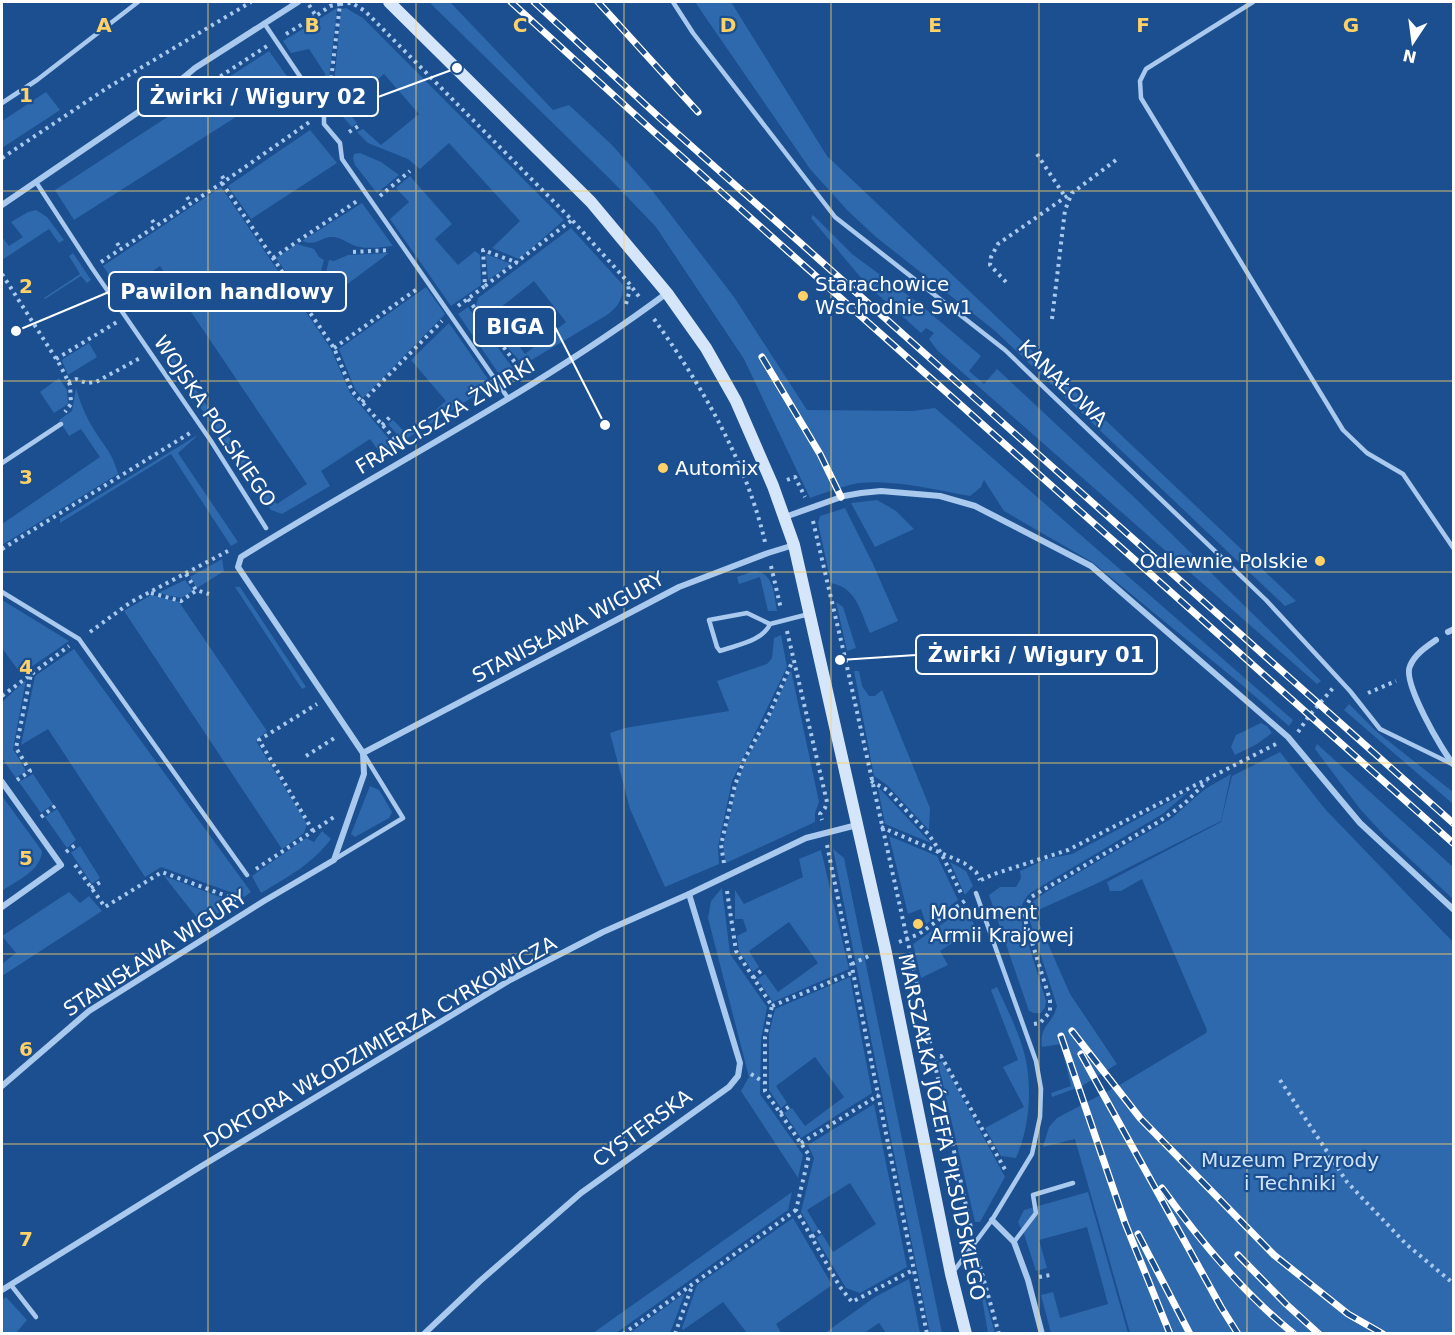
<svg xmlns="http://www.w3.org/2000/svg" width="1455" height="1335" viewBox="0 0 1455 1335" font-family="'DejaVu Sans',sans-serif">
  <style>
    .green { fill: #2e69ad }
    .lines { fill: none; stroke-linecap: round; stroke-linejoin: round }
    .path { stroke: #a9c9ee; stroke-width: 4; stroke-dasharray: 3 4.5; stroke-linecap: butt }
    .lane { stroke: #a9c9ee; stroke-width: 4.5 }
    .street { stroke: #a9c9ee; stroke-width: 6 }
    .secondary { stroke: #d6e6fa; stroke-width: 12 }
    .rail-casing { stroke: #fff; stroke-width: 7 }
    .rail { stroke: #1b4f8f; stroke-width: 4.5; stroke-dasharray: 14; stroke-linecap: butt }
    .grid { fill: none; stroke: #ffd166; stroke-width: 1.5; stroke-opacity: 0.55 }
    .poi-dot { fill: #ffd166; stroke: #1b4f8f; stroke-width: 2 }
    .labels { text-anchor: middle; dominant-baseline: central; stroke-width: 4.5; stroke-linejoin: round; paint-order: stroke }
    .poi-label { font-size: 20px; fill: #fff; stroke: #1b4f8f; text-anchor: start }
    .street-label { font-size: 20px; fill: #fff; stroke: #1b4f8f }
    .park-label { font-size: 20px; fill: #cfe3fa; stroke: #1b4f8f }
    .grid-label { font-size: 20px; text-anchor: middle; font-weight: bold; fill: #ffd166; stroke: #1b4f8f; stroke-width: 4.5; stroke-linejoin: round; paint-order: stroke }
    .leader { fill: none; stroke: #fff; stroke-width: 2 }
    .callout-dot { fill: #fff; stroke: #1b4f8f; stroke-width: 2 }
    .callout { fill: #1b4f8f; stroke: #fff; stroke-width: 2 }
    .callout-label { font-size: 21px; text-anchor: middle; font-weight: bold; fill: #fff }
  </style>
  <rect width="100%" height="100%" fill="#1b4f8f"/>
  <g class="green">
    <path d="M429,2H450L553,110L569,105L612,145L651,189L734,297L807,410L913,411L935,408L1293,720L1289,726L1242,685L1092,562L1004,511L984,480L981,487L970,496C936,490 894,479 859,483C843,486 827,492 810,498L744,359L656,227L611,180Z"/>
    <polygon points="695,2 731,2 827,156 1296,601 1285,606 994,330 876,237 848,211 810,169"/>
    <polygon points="337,8 327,96 312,80 326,75 309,49 291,53 283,41"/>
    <polygon points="346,8 363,18 564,220 519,259 492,248 520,221 449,143 420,169 408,159 368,143 357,132 363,129 381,145 419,114 384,74 345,108 357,123 352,127 332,105 341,9"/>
    <polygon points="269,51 291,82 74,220 55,190"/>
    <polygon points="46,92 60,110 2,148 2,121"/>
    <polygon points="310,130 337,163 251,219 228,186"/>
    <polygon points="360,153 381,162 399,175 377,193 355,165 353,158 354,154"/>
    <polygon points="410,176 452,224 435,239 458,265 475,251 480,255 481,285 451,306 390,219 409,202 396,188"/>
    <polygon points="221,187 331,349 350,393 395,446 381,454 370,439 321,471 330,486 282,514 271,510 258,492 264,488 277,504 307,484 160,266 127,288 140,307 134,312 103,266"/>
    <path d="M362,203L393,246C382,247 370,249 360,247C351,246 343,238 334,237C320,236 318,247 302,241Z"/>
    <polygon points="36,210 47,217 64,240 59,243 49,229 2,260 2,237 9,246 23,237 11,222 28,212"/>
    <polygon points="813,215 852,254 917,302 981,356 969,371 984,384 997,369 1135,498 1321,681 1317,684 937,350 929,339 934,333 926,328 921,333 867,285 811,218"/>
    <path d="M571,228L623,285C623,299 618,307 607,315L523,365L501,340L510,334L525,354L566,322L534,281L495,312L506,329L498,335L476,306L478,298Z"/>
    <polygon points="297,244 314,249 319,257 324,260 318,282 305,299 276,258"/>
    <polygon points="73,253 91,280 87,283 81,276 45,299 44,298 80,274 69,256"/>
    <polygon points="389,253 313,310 310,304 324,281 329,260 334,261 348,255"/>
    <polygon points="486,254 511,264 488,280"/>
    <polygon points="426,287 445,314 363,398 355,389 339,349"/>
    <polygon points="468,307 515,371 502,376 499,374 458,314"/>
    <polygon points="449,323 492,385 403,441 388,424 393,420 407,434 446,401 411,360"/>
    <polygon points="89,343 97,357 68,375 62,361 63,359"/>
    <polygon points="165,345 186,375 181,379 160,349"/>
    <polygon points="59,378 67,390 68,404 54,413 40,392"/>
    <polygon points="190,381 210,410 205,414 184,384"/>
    <path d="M76,388C80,402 85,415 93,428C103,445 113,453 118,474L2,545V524L100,457L81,429L69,436L59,420L72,411Z"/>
    <polygon points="215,416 234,445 228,449 209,420"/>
    <polygon points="196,436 196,437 178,453 238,542 231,546 171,454 60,523 60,519"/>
    <polygon points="239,451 258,479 252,484 233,455"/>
    <polygon points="877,500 896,511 914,529 875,547 851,503"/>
    <path d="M845,508L873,564L898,621L870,633C860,611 857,588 831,583L818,523L820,516Z"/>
    <polygon points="222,559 224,571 197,588 190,577"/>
    <path d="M754,571C774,572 774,595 777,611H768L760,577L739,584L737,577Z"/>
    <polygon points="185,580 193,591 181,598 158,593"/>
    <polygon points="235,587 240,587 306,687 302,689"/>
    <polygon points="151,595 179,602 267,731 256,741 307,824 304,833 282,849 124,611"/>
    <polygon points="2,600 69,641 21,674 2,648"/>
    <polygon points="836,602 843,607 856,648 847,651"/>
    <polygon points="781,635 787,667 732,781 718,847 719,864 665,887 630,809 610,733 625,728 729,711 717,681 767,664 772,658 774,638"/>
    <polygon points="74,649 251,892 244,897 161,867 145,877 48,729 21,745 35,676"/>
    <polygon points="791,670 819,802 815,813 815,822 726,863 723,846 737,784 745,761 769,719"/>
    <polygon points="854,671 859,671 862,686 869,696 875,696 882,690 930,808 929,830 887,785 874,776"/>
    <polygon points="26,680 13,749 26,771 16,778 2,758 2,702"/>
    <polygon points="1349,704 1377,732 1453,792 1453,804 1344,710"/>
    <polygon points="1261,723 1267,726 1272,733 1257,744 1235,755 1231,747 1236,735"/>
    <polygon points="1317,744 1453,867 1453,899 1385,836 1360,809 1315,749"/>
    <polygon points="1280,752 1325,809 1453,942 1453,1333 1130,1333 1075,1139 1043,1147 1049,1127 1057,1118 1123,1083 1206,1033 1207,1030 1142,879 1121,891 1110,891 1107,882 1221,822 1232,776"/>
    <polygon points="33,774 53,804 41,813 19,782"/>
    <path d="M1231,774L1221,821L1100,882L1034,912L1070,994L1117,1064L1082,1086L1052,1097L1051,1093L1071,1086L1061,1044L1042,1047C1039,1025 1053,1024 1057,1006L1028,915C1029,901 1038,898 1049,890L1172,818L1205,789Z"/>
    <polygon points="370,786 379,790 392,812 389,818 355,837 351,834"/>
    <polygon points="878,788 882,791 931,843 885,824"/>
    <path d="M1188,792L1164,813L1030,893C1021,903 1019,910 1022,923L1046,1001L1045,1007L1041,1013H1034L1029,1011L989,895L1000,887H1016L1021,878L1020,871L1047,859L1072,854Z"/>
    <path d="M2,796L42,851C41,871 16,881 2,891Z"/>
    <polygon points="57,809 76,840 67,848 45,817"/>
    <path d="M322,831L331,839C311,865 289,876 261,893L252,876L306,838L314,842Z"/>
    <polygon points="889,836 937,856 958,900 926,924 921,909 908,914"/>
    <polygon points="80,846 100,878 92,884 71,853"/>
    <polygon points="833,849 844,858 942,1333 930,1333 928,1324"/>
    <polygon points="821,850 849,969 773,1002 757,979 765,974 778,992 818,963 789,922 749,951 759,967 753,972 739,951 737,936 747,931 743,919 735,919 735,890 744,904 803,877 799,859"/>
    <polygon points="950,862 966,871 973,886 965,895"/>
    <polygon points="164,876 236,903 201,923"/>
    <polygon points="722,888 730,954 767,1007 761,1039 760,1094 803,1155 798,1178 741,1091 749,1077 708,918 711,901"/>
    <polygon points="69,892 80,903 89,896 102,911 2,976 2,964 16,953 2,936"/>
    <polygon points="965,908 976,928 962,942 960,938 940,951 948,965 921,978 913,944"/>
    <polygon points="850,977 872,1093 801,1138 784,1113 792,1108 805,1126 844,1097 815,1057 776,1086 787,1103 781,1108 769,1090 769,1034 775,1009"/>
    <path d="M997,987C1008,1011 1021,1036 1026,1061C1032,1092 1029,1129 1016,1158L1001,1156L985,1128L1024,1107L1003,1067L1018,1060L991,990Z"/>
    <polygon points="942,1061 1005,1177 980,1222 975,1222 938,1063"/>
    <polygon points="874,1104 907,1267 860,1293 846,1288 816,1238 822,1234 833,1252 876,1224 850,1183 807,1210 818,1229 813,1233 801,1212 814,1158 808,1145"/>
    <polygon points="792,1192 788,1210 616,1333 593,1333"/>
    <polygon points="1088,1192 1128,1333 1051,1333 1041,1295 1053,1292 1060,1318 1108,1304 1087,1227 1039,1240 1047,1268 1036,1271 1024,1234 1018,1222 1024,1210"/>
    <polygon points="793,1218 832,1285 776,1324 781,1333 747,1333 723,1302 683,1330 682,1328 697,1285"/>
    <polygon points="977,1269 979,1278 995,1333 988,1333"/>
    <polygon points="909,1279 920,1333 886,1333 879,1323 864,1333 825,1333 875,1297"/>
    <polygon points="685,1293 670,1333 630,1333"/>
    <polygon points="6,1297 27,1320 16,1333 2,1333 2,1300"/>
  </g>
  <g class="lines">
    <g class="path">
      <polyline points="340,4 352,3 365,11 572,220 628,282 640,298"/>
      <polyline points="309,5 316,16 330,6 340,4 329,97"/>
      <polyline points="286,34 316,16"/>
      <polyline points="170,109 267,46"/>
      <polyline points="349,132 360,125"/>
      <polyline points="1037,154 1066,198"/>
      <polyline points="2,158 107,88 251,2"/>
      <polyline points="222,176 225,181"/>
      <polyline points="222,183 334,348 352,391 402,447"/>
      <polyline points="380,196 410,171"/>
      <polyline points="187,197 191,203"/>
      <polyline points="152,220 156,226"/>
      <polyline points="117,243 121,249"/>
      <polyline points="353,252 390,250"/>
      <polyline points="273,258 357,201"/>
      <polyline points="101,262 225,181 311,121"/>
      <polyline points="2,274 60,365 70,385 71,404 65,412"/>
      <polyline points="1006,282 990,265 991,257 998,244 1070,194"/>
      <polyline points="485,286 572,220"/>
      <polyline points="468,299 522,372 525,370"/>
      <polyline points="626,304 629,293 628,282"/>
      <polyline points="458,306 485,286 483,250 518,263"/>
      <path d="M654,319C702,386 746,461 765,542"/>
      <polyline points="1052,319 1065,210 1072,193 1116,160"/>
      <polyline points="497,339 510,330"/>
      <polyline points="334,348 417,289"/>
      <polyline points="56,359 117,322"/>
      <polyline points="68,382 76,379 86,383 96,382 140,358"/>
      <polyline points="362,402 442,321"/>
      <polyline points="382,425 390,417"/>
      <polyline points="787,480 795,477 805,497"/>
      <polyline points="813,521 846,662 971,1228"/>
      <polyline points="2,549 190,433"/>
      <polyline points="771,566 781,609"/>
      <polyline points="186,574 196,590 209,594"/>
      <polyline points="151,593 181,601 197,590"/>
      <polyline points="787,631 827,802 825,808 820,814 822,820"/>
      <polyline points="90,632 131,602 228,551"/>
      <polyline points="1368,693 1396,681"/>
      <polyline points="2,696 69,646"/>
      <polyline points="1298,732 1309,716 1333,688"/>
      <polyline points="306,756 336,737"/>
      <polyline points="17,780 30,771 16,748 31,674"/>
      <polyline points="871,781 887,790 929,835 941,853 962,895"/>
      <polyline points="41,817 55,806"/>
      <polyline points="881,827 964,863 976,872 980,880"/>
      <polyline points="313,831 259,740 317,704"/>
      <polyline points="827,845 927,1334"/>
      <polyline points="66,852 78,843"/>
      <polyline points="724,863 721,845 735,785 744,760 768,717 793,660"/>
      <polyline points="75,865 105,907 162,872 240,901"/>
      <polyline points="256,869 334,817"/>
      <polyline points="981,880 994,874 1068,850 1276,744"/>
      <polyline points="91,888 102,881"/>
      <polyline points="727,891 736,951 772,1006 765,1037 765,1091 809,1155 796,1210 840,1287 852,1302 913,1270"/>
      <polyline points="899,942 919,934 966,900"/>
      <polyline points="852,964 871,955"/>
      <polyline points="753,978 762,970"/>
      <polyline points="772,1006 854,972"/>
      <polyline points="1034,1024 1040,1023 1050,1012 1050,1000 1026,923 1024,911 1031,897 1160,821 1184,804 1207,781"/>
      <polyline points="934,1060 941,1056 1007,1173"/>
      <polyline points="751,1074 765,1083"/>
      <polyline points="1280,1080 1347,1182 1406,1244 1454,1284"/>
      <polyline points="780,1113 790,1106"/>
      <polyline points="801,1143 879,1095"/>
      <polyline points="812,1237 820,1231"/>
      <polyline points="978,1259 999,1334"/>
      <polyline points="1039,1277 1050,1275"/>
      <polyline points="623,1334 796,1210"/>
      <polyline points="675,1334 692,1286"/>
    </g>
    <g class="lane">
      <polyline points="673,2 693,33 835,217 1005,350 1266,600 1350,691 1380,729 1452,764"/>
      <polyline points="1253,2 1146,69 1140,81 1141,98 1343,430 1367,453 1403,474 1454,549"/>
      <polyline points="264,23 324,112 324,124 340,143 342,159 508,398"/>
      <polyline points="2,103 37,80 138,2"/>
      <polyline points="36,182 92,268 211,441 266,528"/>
      <polyline points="2,463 61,424"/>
      <polyline points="2,592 79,639 247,875"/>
      <path d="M770,624C763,641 737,645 720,651L717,647L709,620L747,613L770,624L809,614"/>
      <polyline points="335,859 403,818 363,753"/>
      <polyline points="1014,1242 1036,1213 1033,1195 1073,1183"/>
      <polyline points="953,1272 992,1220 1032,1154 1040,1117 1041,1089 1036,1061 976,893"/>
      <polyline points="11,1285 36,1317"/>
    </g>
    <g class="street">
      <polyline points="2,205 159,98 195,68 298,2"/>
      <polyline points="785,517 844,496 861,493 881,491 940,496 975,506 1091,566 1288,737 1360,823 1454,910"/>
      <polyline points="1448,632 1454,629"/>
      <path d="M1436,640C1426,647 1415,654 1410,666C1402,682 1442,751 1454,765"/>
      <polyline points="363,753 679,587 768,553 794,545"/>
      <polyline points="2,782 61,865 2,907"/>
      <path d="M2,1086L89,1011L264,901L334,860L364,774L363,753L238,567L241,557C382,469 533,393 667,293"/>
      <polyline points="992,1220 1014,1242 1028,1280 1042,1334"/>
      <polyline points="2,1290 200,1167 510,980 603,932 689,894 806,838 857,825"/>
      <polyline points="424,1334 480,1281 581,1193 729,1087 738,1076 740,1063 689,894"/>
    </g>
    <polyline class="secondary" points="389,2 591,202 667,293 706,348 736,401 773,486 794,545 885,948 951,1274 966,1334"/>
    <g class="rail-casing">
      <g id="rail">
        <polyline points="511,2 654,132 1454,844"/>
        <polyline points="534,2 661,119 1454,824"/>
        <polyline points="598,2 698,112"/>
        <polyline points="762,357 820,454 841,497"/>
        <polyline points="1072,1031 1140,1118 1274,1255 1348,1314 1383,1334"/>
        <polyline points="1061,1036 1125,1223 1170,1334"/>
        <polyline points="1081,1054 1221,1307 1238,1334"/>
        <path d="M1162,1188C1200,1241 1243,1293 1294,1334"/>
        <polyline points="1138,1234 1190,1334"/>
        <polyline points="1238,1255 1286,1304 1319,1334"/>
      </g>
    </g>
    <use href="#rail" class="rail"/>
  </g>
  <path class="grid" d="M208,2V1334M416,2V1334M624,2V1334M831,2V1334M1039,2V1334M1247,2V1334M2,191H1454M2,381H1454M2,572H1454M2,763H1454M2,954H1454M2,1144H1454"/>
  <g class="poi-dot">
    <circle cx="803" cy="296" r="6"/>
    <circle cx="663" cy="468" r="6"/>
    <circle cx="1320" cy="561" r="6"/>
    <circle cx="918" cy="924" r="6"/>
  </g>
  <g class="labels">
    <g class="poi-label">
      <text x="815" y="284">Starachowice<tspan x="815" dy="23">Wschodnie Sw1</tspan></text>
      <text x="675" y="468">Automix</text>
      <text x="1308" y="561" text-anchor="end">Odlewnie Polskie</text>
      <text x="930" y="912">Monument<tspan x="930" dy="23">Armii Krajowej</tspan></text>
    </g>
    <g class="street-label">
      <text transform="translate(1063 383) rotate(44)">KANAŁOWA</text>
      <text transform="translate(445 416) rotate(-31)">FRANCISZKA ŻWIRKI</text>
      <text transform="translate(215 421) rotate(56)">WOJSKA POLSKIEGO</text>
      <text transform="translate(568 627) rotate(-28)">STANISŁAWA WIGURY</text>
      <text transform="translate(155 953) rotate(-33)">STANISŁAWA WIGURY</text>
      <text transform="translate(380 1042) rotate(-30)">DOKTORA WŁODZIMIERZA CYRKOWICZA</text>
      <text transform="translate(942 1127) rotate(78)">MARSZAŁKA JÓZEFA PIŁSUDSKIEGO</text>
      <text transform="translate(642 1128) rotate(-36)">CYSTERSKA</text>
    </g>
    <g class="park-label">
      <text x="1290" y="1160">Muzeum Przyrody<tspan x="1290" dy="23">i Techniki</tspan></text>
    </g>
  </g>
  <g class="grid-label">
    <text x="104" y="32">A</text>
    <text x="312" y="32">B</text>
    <text x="520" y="32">C</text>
    <text x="728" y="32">D</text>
    <text x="935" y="32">E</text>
    <text x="1143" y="32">F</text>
    <text x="1351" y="32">G</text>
    <text x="26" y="102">1</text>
    <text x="26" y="293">2</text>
    <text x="26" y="484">3</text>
    <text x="26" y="674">4</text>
    <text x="26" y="865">5</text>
    <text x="26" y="1056">6</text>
    <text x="26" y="1246">7</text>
  </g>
  <path class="leader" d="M457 68L378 97M16 331L109 292M605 425L555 327M840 660L916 655"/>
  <g class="callout-dot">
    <circle cx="457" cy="68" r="6"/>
    <circle cx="16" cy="331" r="6"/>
    <circle cx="605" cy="425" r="6"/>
    <circle cx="840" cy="660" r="6"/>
  </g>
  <g class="callout">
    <rect x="138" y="77" width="240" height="39" rx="6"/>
    <rect x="109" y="272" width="237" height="39" rx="6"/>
    <rect x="474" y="307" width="81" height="39" rx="6"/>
    <rect x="916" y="635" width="241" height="39" rx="6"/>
  </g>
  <g class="callout-label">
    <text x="258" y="104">Żwirki / Wigury 02</text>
    <text x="227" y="299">Pawilon handlowy</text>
    <text x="515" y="334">BIGA</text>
    <text x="1036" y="662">Żwirki / Wigury 01</text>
  </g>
  <rect width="1455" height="1335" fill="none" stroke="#ffffff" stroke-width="6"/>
  <g transform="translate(1413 42) rotate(193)" stroke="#1b4f8f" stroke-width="4.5" paint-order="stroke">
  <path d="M0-4.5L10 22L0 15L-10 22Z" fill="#ffffff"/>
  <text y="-9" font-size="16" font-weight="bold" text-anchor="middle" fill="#ffffff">N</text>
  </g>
</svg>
